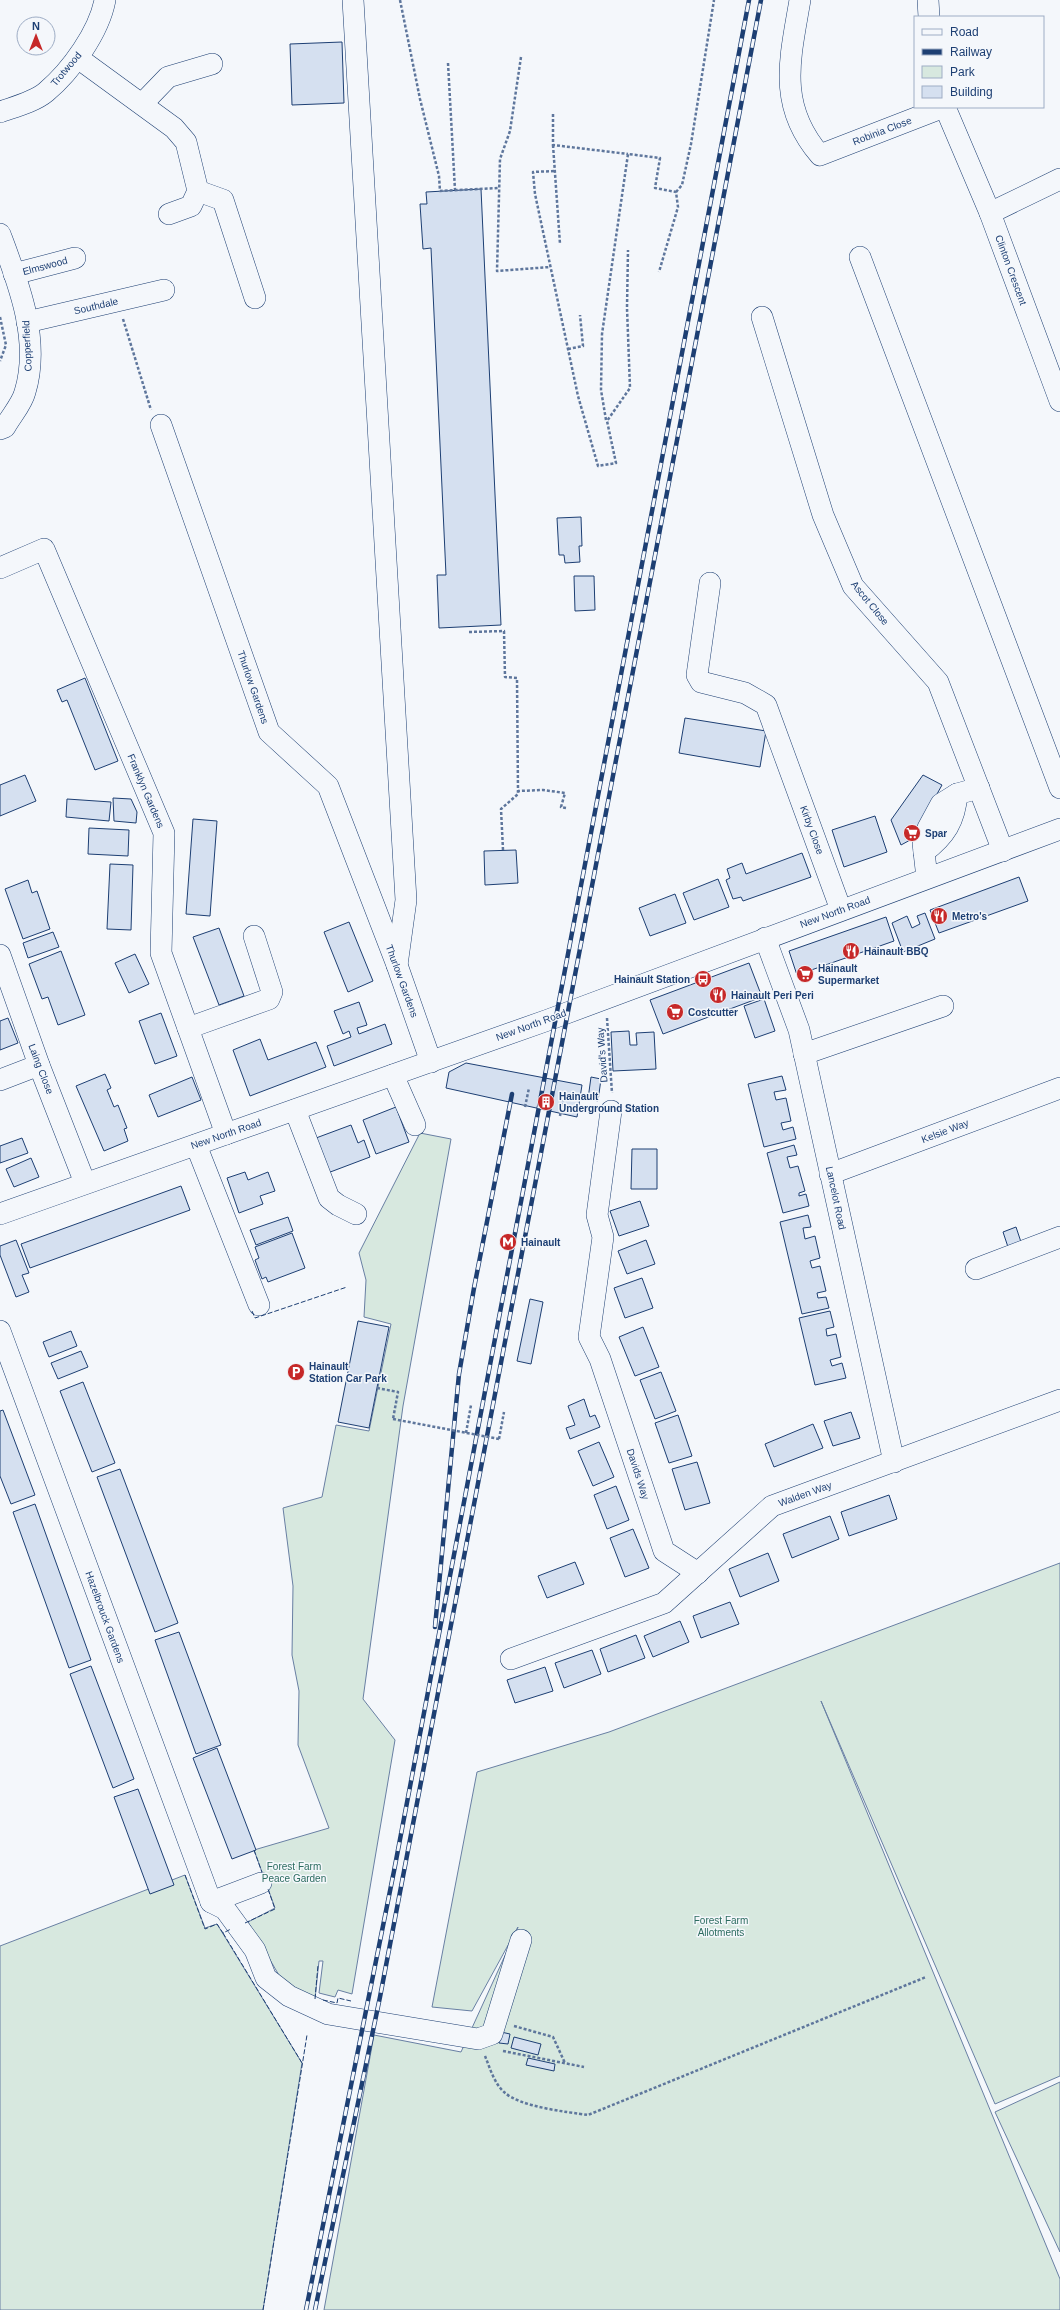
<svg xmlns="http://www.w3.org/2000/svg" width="1060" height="2310" viewBox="0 0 1060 2310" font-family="Helvetica,sans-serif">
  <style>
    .green { fill: #d7e8df; stroke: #687fa3 }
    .building { fill: #d5e0f0; stroke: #1d3f73 }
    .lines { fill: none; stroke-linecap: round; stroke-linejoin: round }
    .minor-casing { stroke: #1d3f73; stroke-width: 22 }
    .path { stroke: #5e769c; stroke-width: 2.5; stroke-dasharray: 3 2; stroke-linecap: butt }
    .minor { stroke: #f4f7fb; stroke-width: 21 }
    .rail-casing { stroke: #1d3f73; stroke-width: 4.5 }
    .rail { stroke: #f4f7fb; stroke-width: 3; stroke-dasharray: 9; stroke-linecap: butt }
    .path-bridge { stroke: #5e769c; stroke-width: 2.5; stroke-dasharray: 3 2; stroke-linecap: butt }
    .fence { stroke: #1d3f73; stroke-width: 1; stroke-dasharray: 5 2; stroke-linecap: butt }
    .labels { text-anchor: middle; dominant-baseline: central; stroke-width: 3; stroke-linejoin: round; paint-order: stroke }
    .street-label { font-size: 10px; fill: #1d3f73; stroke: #f4f7fb }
    .poi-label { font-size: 10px; font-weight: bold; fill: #1d3f73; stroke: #f4f7fb; text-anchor: start }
    .park-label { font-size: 10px; fill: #2c6c60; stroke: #f4f7fb }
  </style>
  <rect width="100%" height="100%" fill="#f4f7fb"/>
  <g class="green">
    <polygon points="420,1133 451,1139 403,1406 363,1699 395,1740 352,1994 338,1990 335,1997 319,1993 323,1961 319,1961 315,1999 287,1989 248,1922 275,1908 254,1850 329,1828 298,1745 299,1691 292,1655 293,1586 283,1508 322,1497 336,1425 369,1431 391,1324 364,1317 366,1280 359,1253"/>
    <polygon points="1060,1563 1060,2076 995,2104 821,1701 1060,2279 1060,2310 324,2310 374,2035 461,2052 518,1927 472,2011 432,2007 477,1772 609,1732"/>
    <polygon points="185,1875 205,1928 217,1924 302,2063 263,2310 0,2310 0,1946"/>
    <polygon points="1060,2082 1060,2252 995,2112"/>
  </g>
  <g class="building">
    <polygon points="342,42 344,103 292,105 290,44"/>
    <polygon points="481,189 501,625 439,628 437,575 446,575 431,248 423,249 420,204 427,204 426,192"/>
    <polygon points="581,517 582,546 579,546 580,562 565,563 564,555 559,555 557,518"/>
    <polygon points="574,576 594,576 595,610 575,611"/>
    <polygon points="85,678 118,761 95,770 67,700 62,702 57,690"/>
    <polygon points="685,718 766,731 760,767 679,753"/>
    <polygon points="25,775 36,801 0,816 0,785"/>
    <polygon points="923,775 942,785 912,839 901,845 891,820"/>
    <polygon points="113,798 131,799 137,812 136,823 114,821"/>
    <polygon points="67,799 111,802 109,821 66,817"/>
    <polygon points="875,816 887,852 844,867 832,830"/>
    <polygon points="193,819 217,821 210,916 186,914"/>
    <polygon points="89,828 129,830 128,856 88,854"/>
    <polygon points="516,850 518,883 485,885 484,851"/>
    <polygon points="802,853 811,877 743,901 741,897 733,899 726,880 730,878 727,869 742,863 746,874"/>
    <polygon points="110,864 133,865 131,930 107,929"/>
    <polygon points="1019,877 1028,901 939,933 930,910"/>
    <polygon points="718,879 729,907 694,920 683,893"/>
    <polygon points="28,880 32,893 37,891 50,929 23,939 5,889"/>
    <polygon points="675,894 686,923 650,936 639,908"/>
    <polygon points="925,913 935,939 903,952 892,923 907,916 912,928 920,924 917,916"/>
    <polygon points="886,917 894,941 797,975 789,951"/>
    <polygon points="349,922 373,981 348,992 324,932"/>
    <polygon points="219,928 244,996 219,1005 193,937"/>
    <polygon points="53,932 59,947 28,958 23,943"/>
    <polygon points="61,951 85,1015 58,1025 48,997 42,999 29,964"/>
    <polygon points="135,954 149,984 129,993 115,963"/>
    <polygon points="749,963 762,997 663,1034 650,1000"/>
    <polygon points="764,999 775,1031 755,1038 744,1006"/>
    <polygon points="359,1002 367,1025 357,1028 359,1034 385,1024 392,1044 334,1066 327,1046 351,1037 349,1031 343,1034 334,1011"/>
    <polygon points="161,1013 177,1056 155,1064 139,1021"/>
    <polygon points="8,1018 18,1043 0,1050 0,1021"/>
    <polygon points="629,1031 630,1045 637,1045 636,1033 654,1032 656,1069 613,1071 611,1032"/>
    <polygon points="260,1039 268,1060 316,1042 326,1067 250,1096 233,1050"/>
    <polygon points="466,1063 582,1085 577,1117 446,1088 449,1072"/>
    <polygon points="105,1074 111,1088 107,1090 114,1107 118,1105 127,1128 124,1129 128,1141 104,1151 76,1086"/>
    <polygon points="782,1076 786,1090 774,1092 776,1100 786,1098 791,1121 781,1123 783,1130 793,1127 796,1139 764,1147 748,1084"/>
    <polygon points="192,1077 201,1100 158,1117 149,1095"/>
    <polygon points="591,1077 601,1079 598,1101 588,1099"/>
    <polygon points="396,1107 409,1142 376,1154 363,1120"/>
    <polygon points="351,1125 358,1143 364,1140 370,1157 325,1174 316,1138"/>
    <polygon points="22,1138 28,1153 0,1163 0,1146"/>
    <polygon points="794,1145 797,1155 787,1157 790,1168 798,1166 805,1191 799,1193 799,1196 806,1194 809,1206 783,1213 767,1153"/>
    <polygon points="632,1149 657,1149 657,1189 631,1189"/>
    <polygon points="31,1158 39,1177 14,1187 6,1169"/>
    <polygon points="245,1172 248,1180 268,1172 275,1191 260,1196 263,1204 239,1213 227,1178"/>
    <polygon points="181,1186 190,1210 30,1268 21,1244"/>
    <polygon points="640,1201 649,1226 619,1236 610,1211"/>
    <polygon points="808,1215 811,1227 803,1228 805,1239 815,1236 820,1258 810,1261 812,1268 820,1266 826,1291 817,1293 818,1298 826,1297 829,1308 802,1314 780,1222"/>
    <polygon points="288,1217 293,1231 256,1245 250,1230"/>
    <polygon points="1016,1227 1021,1242 1008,1247 1003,1232"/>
    <polygon points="292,1233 305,1268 268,1282 266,1277 262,1279 255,1260 259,1258 255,1247"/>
    <polygon points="16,1240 29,1273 22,1275 29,1292 16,1297 0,1255 0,1246"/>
    <polygon points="646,1240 655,1264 627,1274 618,1251"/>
    <polygon points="642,1278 653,1308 625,1318 614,1288"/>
    <polygon points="530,1299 543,1302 531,1364 517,1361"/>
    <polygon points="830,1311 834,1327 826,1329 827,1336 836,1334 841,1357 830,1360 832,1366 842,1363 846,1378 815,1385 799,1318"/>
    <polygon points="358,1321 389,1327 369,1428 338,1422"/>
    <polygon points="643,1327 659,1367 635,1376 619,1337"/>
    <polygon points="71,1331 77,1346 49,1357 43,1342"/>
    <polygon points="81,1351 88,1367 58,1379 51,1363"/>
    <polygon points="661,1372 676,1411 655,1419 640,1380"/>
    <polygon points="83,1382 115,1463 92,1472 60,1391"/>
    <polygon points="584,1399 590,1417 595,1415 600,1427 570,1439 566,1428 575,1425 568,1406"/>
    <polygon points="3,1410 35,1495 11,1504 0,1476 0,1411"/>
    <polygon points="851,1412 860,1438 833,1446 824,1421"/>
    <polygon points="678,1415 692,1456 669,1463 655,1423"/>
    <polygon points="813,1424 823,1448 774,1467 765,1444"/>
    <polygon points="599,1442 614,1477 593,1486 578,1451"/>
    <polygon points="697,1462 710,1503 685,1510 672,1469"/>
    <polygon points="120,1469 178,1623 155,1632 97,1477"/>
    <polygon points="616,1486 629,1520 607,1529 594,1495"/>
    <polygon points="889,1495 897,1519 849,1536 841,1512"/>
    <polygon points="35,1504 91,1660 69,1668 13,1512"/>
    <polygon points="830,1516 839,1539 792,1558 783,1534"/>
    <polygon points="633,1529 649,1568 625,1577 610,1538"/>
    <polygon points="768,1553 779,1581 740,1597 729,1569"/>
    <polygon points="575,1562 584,1584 547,1598 538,1576"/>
    <polygon points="730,1602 739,1624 701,1638 693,1616"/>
    <polygon points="680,1621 689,1642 653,1657 644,1636"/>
    <polygon points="179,1632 221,1745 196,1754 155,1640"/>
    <polygon points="636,1635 645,1658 608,1672 600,1649"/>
    <polygon points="592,1650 601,1674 564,1688 555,1663"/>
    <polygon points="91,1666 134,1779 113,1788 70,1674"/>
    <polygon points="545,1667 553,1691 515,1703 507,1680"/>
    <polygon points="217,1748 256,1850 232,1859 193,1758"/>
    <polygon points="138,1789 174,1885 150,1894 114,1797"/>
    <polygon points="501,2032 510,2034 508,2044 499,2043"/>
    <polygon points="514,2037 541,2044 538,2055 511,2048"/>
    <polygon points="528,2058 555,2064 554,2071 526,2065"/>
  </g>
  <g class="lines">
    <g class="minor-casing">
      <g id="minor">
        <polyline points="353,0 406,900 397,965"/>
        <path d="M800,0C790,59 777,105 820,155L944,107"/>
        <polyline points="928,0 929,17"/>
        <polyline points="78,58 174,128 186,142 198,191 191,206 169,214"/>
        <polyline points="142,104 168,77 212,64"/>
        <polyline points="945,107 990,213"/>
        <path d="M0,112C14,107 34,102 46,92C71,71 99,32 105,0"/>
        <polyline points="1060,179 990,213 1060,401"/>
        <polyline points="198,191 223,200 255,298"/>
        <path d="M0,234C18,282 41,340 25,392C22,404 11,416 5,427L0,429"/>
        <polyline points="860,257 1060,788"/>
        <polyline points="14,274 75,258"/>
        <polyline points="762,317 823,515 853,586 938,682 1003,851"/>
        <polyline points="27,322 164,290"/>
        <polyline points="161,425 269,732 328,786 397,965 431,1062"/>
        <polyline points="0,568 44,549 164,833 161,953 226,1134"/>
        <polyline points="710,583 697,675 701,682 745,693 766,705 841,910"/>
        <path d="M924,852C945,836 955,821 957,794"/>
        <polyline points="927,878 923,843 928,828 941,804 957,794 979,788"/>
        <polyline points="765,938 799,1030 894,1462"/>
        <polyline points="0,955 39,1065 85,1183"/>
        <polyline points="188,1028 269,999 272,992 254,936"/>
        <polyline points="804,1054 943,1006"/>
        <polyline points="393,1075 415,1125"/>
        <polyline points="0,1080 39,1065"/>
        <polyline points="295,1110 329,1198 338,1205 356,1214"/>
        <polyline points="611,1111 597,1215 603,1237 589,1337 600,1359 664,1551 698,1573"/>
        <polyline points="196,1145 259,1305"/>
        <polyline points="830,1174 1060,1088"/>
        <polyline points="0,1214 548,1020 1060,829"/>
        <polyline points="976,1269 1060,1237"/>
        <polyline points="0,1331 211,1902 225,1909 255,1950 266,1978 289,1996 328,2014 478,2039 492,2034 521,1940"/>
        <polyline points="511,1659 664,1603 772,1506 1060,1400"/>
        <polyline points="211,1902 261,1883"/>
      </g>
    </g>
    <g class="path">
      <polyline points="400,0 420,99 439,176 440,191 498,188"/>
      <polyline points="521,57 510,131 500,159 497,271 550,267"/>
      <polyline points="448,63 455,190"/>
      <polyline points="553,114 553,145 628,154"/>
      <polyline points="553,145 560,244"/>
      <polyline points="554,171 533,172 535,194 578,396 598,466 616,463 607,421 630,388 627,308 628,250"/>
      <polyline points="676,192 682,185 691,144 714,0"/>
      <polyline points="0,317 6,345 0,361"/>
      <polyline points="123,319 151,410"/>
      <polyline points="568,349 583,346 580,315"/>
      <polyline points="606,420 601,390 602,334 628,154 660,158 655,188 676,192 678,207 659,272"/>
      <polyline points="469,632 504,631 505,677 517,678 518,791 543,790 565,793 561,807 566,808"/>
      <polyline points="503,850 501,809 518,794 518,791"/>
      <polyline points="607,1018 612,1093"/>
      <polyline points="525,1107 529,1088"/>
      <polyline points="560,1116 564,1094"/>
      <polyline points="377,1388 398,1392 393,1419"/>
      <polyline points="466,1433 471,1405"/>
      <polyline points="499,1439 504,1412"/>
      <polyline points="514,2026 553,2037 565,2063"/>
      <polyline points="503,2051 584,2067"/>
      <path d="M485,2056C490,2068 494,2083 504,2092C520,2107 567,2112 588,2115L926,1977"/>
    </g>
    <use href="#minor" class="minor"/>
    <g class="rail-casing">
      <g id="rail">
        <polyline points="435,1627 459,1374 474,1288 512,1094"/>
        <polyline points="306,2310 394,1871 749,0"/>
        <polyline points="315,2310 380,1997 761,0"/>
      </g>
    </g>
    <use href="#rail" class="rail"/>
    <polyline class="path-bridge" points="393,1419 499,1439"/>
    <g class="fence">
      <polyline points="252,1311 255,1318 347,1287"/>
      <polyline points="254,1850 263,1875"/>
      <polyline points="185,1875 205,1929 217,1924 223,1933 231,1929"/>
      <polyline points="245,1923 275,1909 268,1889"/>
      <polyline points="223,1933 302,2063"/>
      <polyline points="315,1999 318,1965"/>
      <polyline points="323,2000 337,2003 338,1998 351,2001"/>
      <polyline points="263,2310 307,2035"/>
    </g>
  </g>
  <defs>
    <g id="supermarket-disc" transform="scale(0.9)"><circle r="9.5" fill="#c62828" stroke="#f4f7fb"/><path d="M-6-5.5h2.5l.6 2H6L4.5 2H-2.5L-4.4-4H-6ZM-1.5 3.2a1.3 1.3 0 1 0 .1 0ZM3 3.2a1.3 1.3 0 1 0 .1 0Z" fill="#fff"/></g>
    <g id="restaurant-disc" transform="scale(0.9)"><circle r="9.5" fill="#c62828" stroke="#f4f7fb"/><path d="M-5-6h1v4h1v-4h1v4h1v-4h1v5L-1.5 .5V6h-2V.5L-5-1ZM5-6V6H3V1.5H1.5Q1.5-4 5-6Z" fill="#fff"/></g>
    <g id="bus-disc" transform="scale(0.9)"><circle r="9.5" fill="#c62828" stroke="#f4f7fb"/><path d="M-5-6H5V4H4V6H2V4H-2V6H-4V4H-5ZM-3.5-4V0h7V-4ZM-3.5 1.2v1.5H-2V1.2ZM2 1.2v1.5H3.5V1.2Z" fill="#fff"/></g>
    <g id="building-disc" transform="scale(0.9)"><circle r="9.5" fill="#c62828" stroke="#f4f7fb"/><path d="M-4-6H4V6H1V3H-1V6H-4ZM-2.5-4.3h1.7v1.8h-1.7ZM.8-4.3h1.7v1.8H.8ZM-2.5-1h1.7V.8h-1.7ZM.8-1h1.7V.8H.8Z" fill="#fff"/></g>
    <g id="metro-disc" transform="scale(0.9)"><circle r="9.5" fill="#c62828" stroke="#f4f7fb"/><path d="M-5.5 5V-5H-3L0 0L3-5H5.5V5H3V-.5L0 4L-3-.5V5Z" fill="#fff"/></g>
    <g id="parking-disc" transform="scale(0.9)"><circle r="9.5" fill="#c62828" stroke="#f4f7fb"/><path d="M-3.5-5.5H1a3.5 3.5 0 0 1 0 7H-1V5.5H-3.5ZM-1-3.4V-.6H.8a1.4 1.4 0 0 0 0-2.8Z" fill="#fff"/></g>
  </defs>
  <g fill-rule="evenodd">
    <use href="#supermarket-disc" x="912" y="833"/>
    <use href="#restaurant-disc" x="939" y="916"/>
    <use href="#restaurant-disc" x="851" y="951"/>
    <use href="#supermarket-disc" x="805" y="974"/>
    <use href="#bus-disc" x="703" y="979"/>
    <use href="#restaurant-disc" x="718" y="995"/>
    <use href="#supermarket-disc" x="675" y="1012"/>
    <use href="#building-disc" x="546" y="1102"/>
    <use href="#metro-disc" x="508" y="1242"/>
    <use href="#parking-disc" x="296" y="1372"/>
  </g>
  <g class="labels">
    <g class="street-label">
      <text transform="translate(66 69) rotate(-50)">Trotwood</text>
      <text transform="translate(882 131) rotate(-21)">Robinia Close</text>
      <text transform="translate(45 266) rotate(-15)">Elmswood</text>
      <text transform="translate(1011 270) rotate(70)">Clinton Crescent</text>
      <text transform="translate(96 306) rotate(-13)">Southdale</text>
      <text transform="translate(27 346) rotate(-93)">Copperfield</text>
      <text transform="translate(870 603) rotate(51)">Ascot Close</text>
      <text transform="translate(253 687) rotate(71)">Thurlow Gardens</text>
      <text transform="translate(146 791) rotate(67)">Franklyn Gardens</text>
      <text transform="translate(812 830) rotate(70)">Kirby Close</text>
      <text transform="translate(835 912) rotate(-20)">New North Road</text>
      <text transform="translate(402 981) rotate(70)">Thurlow Gardens</text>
      <text transform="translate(531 1025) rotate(-20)">New North Road</text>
      <text transform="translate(602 1055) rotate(-94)">David's Way</text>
      <text transform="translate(41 1069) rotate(69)">Laing Close</text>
      <text transform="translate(945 1131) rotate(-21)">Kelsie Way</text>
      <text transform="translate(226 1134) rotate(-19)">New North Road</text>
      <text transform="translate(836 1198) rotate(78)">Lancelot Road</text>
      <text transform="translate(638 1474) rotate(72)">Davids Way</text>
      <text transform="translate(805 1494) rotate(-20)">Walden Way</text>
      <text transform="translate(105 1617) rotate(70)">Hazelbrouck Gardens</text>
    </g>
    <g class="poi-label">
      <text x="925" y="833">Spar</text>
      <text x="952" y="916">Metro's</text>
      <text x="864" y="951">Hainault BBQ</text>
      <text x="818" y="968">Hainault<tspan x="818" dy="12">Supermarket</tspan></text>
      <text x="690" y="979" text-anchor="end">Hainault Station</text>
      <text x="731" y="995">Hainault Peri Peri</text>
      <text x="688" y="1012">Costcutter</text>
      <text x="559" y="1096">Hainault<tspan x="559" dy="12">Underground Station</tspan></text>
      <text x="521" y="1242">Hainault</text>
      <text x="309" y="1366">Hainault<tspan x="309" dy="12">Station Car Park</tspan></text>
    </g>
    <g class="park-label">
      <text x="294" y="1866">Forest Farm<tspan x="294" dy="12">Peace Garden</tspan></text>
      <text x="721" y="1920">Forest Farm<tspan x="721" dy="12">Allotments</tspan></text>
    </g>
  </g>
  <rect x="914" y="16" width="130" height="92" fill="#f4f7fb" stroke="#9eadc5"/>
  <rect x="922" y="29" width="20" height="6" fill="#f4f7fb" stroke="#9eadc5"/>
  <text x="950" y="36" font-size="12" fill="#1d3f73">Road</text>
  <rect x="922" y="49" width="20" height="6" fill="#1d3f73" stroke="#9eadc5"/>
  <text x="950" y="56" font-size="12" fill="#1d3f73">Railway</text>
  <rect x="922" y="66" width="20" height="12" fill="#d7e8df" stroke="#9eadc5"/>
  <text x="950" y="76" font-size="12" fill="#1d3f73">Park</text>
  <rect x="922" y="86" width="20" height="12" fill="#d5e0f0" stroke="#9eadc5"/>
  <text x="950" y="96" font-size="12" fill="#1d3f73">Building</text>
  <g transform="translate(36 36)"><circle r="19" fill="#f4f7fb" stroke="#9eadc5"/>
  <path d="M0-3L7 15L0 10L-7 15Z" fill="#c62828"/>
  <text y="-6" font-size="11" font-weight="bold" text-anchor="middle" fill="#1d3f73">N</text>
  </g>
</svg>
